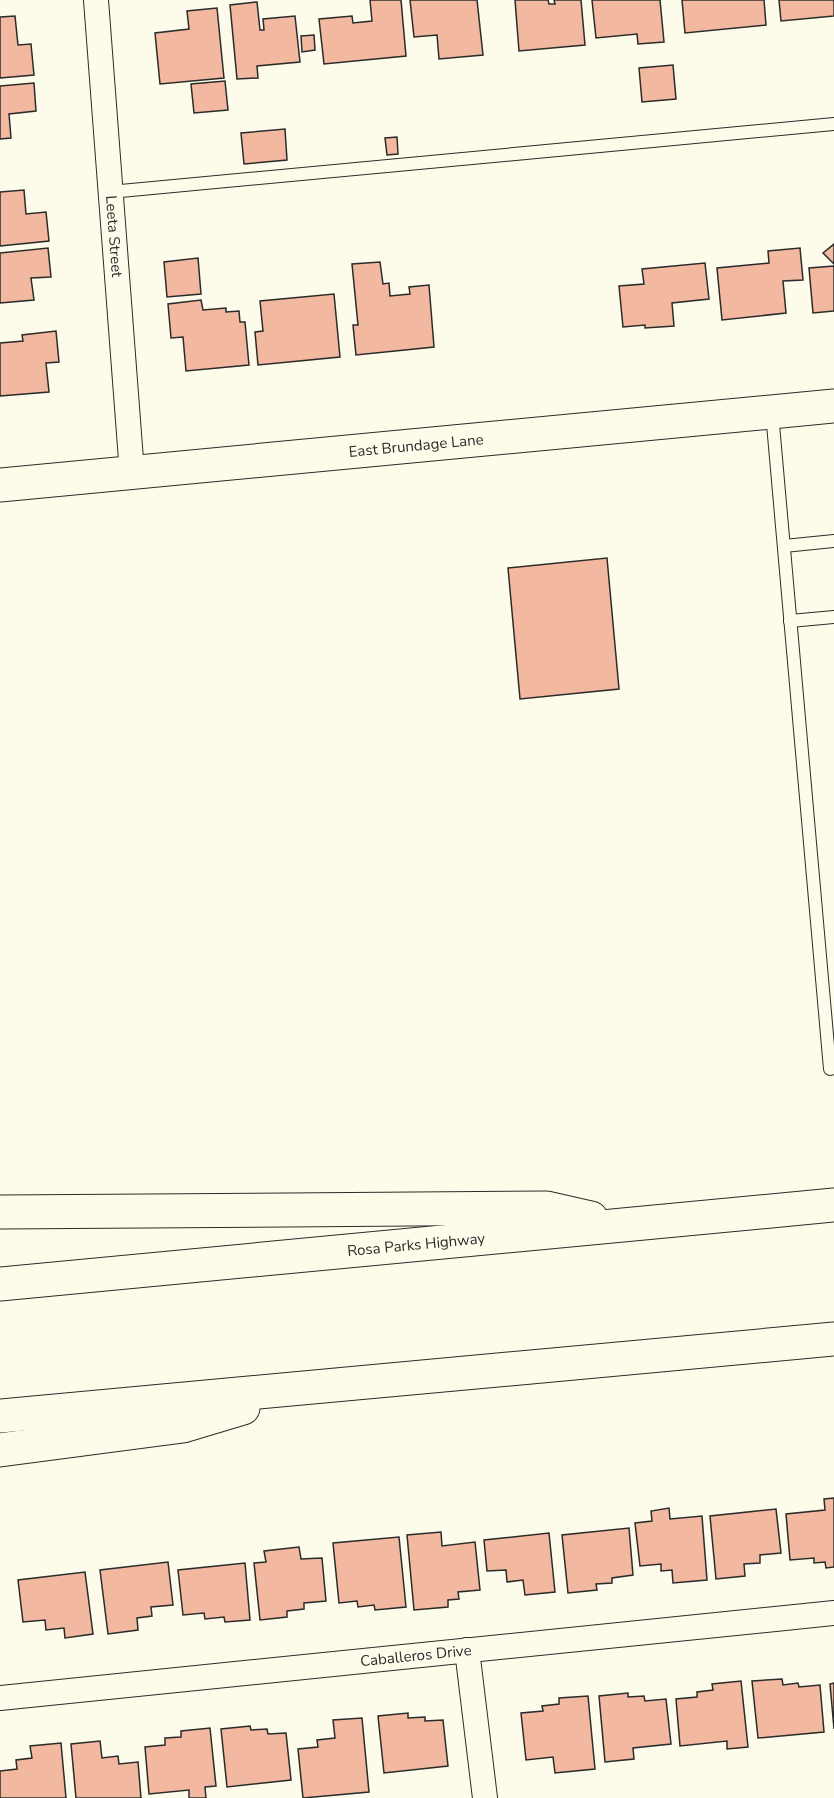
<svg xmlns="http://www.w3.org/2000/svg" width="834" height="1798" viewBox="0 0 834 1798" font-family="'Nunito Sans',sans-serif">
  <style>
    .building { fill: #f2b8a0; stroke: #2b2b2b; stroke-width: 1.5 }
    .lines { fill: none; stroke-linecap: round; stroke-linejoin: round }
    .lane-casing { stroke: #2b2b2b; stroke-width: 14 }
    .street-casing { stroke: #2b2b2b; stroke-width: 26 }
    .secondary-casing { stroke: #2b2b2b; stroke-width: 35 }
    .highway-casing { stroke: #2b2b2b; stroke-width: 35 }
    .lane { stroke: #fdfbea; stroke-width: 12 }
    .street { stroke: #fdfbea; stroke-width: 24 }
    .secondary { stroke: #fdfbea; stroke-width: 33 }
    .highway { stroke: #fdfbea; stroke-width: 33 }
    .labels { text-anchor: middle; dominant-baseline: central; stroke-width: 4.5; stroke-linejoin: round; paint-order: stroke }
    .street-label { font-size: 15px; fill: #2b2b2b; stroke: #fdfbea }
  </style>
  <rect width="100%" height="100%" fill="#fdfbea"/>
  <g class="building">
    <polygon points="370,0 401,0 406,56 324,64 319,19 352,16 353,23 372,21"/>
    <polygon points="410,0 477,0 483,55 439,59 437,35 414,37"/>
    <polygon points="515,0 548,0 549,4 555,4 554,0 581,0 585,45 519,51"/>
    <polygon points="592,0 660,0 664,42 638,44 637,34 596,38"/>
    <polygon points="682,0 764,0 766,25 685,33"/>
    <polygon points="779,0 834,0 834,16 781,21"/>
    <polygon points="257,2 260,30 264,30 263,19 295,16 300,62 257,66 258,78 237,79 230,5"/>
    <polygon points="217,8 224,78 160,84 155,33 189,29 187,11"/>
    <polygon points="15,16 18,45 31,44 34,75 0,78 0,17"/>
    <polygon points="314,35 315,50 302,52 301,36"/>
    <polygon points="673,65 676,99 642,102 639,68"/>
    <polygon points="225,81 228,110 194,113 191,84"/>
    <polygon points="34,83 36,111 9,114 11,138 0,139 0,86"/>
    <polygon points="285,129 287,160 244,164 241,133"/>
    <polygon points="397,137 398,154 387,155 385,138"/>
    <polygon points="24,190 26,214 46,212 49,241 0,246 0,192"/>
    <polygon points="834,244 834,264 823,253"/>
    <polygon points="48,248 51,277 31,278 34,300 0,303 0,253"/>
    <polygon points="800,248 803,280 783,281 786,313 722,320 717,268 769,263 768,251"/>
    <polygon points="198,258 201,294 167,297 164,262"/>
    <polygon points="380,262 383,284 389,283 390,296 410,294 409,287 429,285 434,347 356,355 353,325 358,325 352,264"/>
    <polygon points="705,263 709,299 672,303 674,326 645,328 645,325 623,327 619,286 644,284 642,269"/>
    <polygon points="834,266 834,311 813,313 809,268"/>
    <polygon points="334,294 340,357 258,365 255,332 263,331 260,301"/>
    <polygon points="201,300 203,310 226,308 226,312 239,311 240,322 245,322 249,365 186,371 183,337 171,338 168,304"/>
    <polygon points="56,331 59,362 46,363 49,392 0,396 0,343 23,341 22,335"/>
    <polygon points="607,558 619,689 520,699 508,568"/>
    <polygon points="834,1498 834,1567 826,1568 825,1562 814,1563 814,1558 790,1560 786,1514 825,1510 824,1499"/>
    <polygon points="669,1508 670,1519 702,1516 707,1580 673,1583 672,1570 661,1571 661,1564 640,1566 635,1523 652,1521 651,1511"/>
    <polygon points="776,1509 781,1553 760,1555 760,1563 744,1564 745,1576 716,1579 710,1516"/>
    <polygon points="629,1528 633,1575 612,1578 612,1583 596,1584 597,1590 568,1593 562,1535"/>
    <polygon points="441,1532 442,1546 475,1542 480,1590 458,1592 459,1599 448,1600 448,1607 414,1610 407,1535"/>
    <polygon points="549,1533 555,1592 525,1595 523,1580 507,1582 506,1570 487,1571 484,1540"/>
    <polygon points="399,1537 406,1607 375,1610 374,1605 358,1607 357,1601 339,1603 333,1543"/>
    <polygon points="299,1547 301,1559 322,1558 326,1601 304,1603 304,1609 287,1611 287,1617 260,1620 254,1563 266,1562 264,1551"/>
    <polygon points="168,1562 173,1605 151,1607 152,1616 137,1618 138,1630 108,1634 100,1570"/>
    <polygon points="245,1563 250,1620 225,1622 224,1617 205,1619 204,1613 183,1615 178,1570"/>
    <polygon points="85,1572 93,1634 65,1638 64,1628 46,1630 45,1620 23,1622 18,1580"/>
    <polygon points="782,1679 783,1685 798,1683 799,1687 820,1685 824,1732 758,1738 752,1681"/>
    <polygon points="741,1681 748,1747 727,1749 727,1741 680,1746 676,1699 697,1697 697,1692 713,1690 712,1684"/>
    <polygon points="834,1683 834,1729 830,1684"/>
    <polygon points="628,1693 628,1697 644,1696 645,1701 666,1699 671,1744 633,1748 634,1759 605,1762 599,1696"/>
    <polygon points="588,1696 595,1769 555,1773 553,1757 526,1760 521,1713 543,1711 542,1706 559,1704 559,1698"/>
    <polygon points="408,1713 408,1718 425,1717 425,1721 443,1720 448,1766 384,1773 378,1716"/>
    <polygon points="362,1718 369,1792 303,1798 298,1749 318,1747 317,1740 335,1738 333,1720"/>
    <polygon points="250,1726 251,1730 267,1729 268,1734 286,1733 291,1780 227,1787 221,1729"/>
    <polygon points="210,1728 216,1786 205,1787 206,1798 189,1798 189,1790 149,1794 145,1747 165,1745 165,1738 181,1737 181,1731"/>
    <polygon points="100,1741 102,1758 118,1756 119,1764 138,1762 141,1798 76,1798 71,1744"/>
    <polygon points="61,1743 66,1798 0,1798 0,1771 17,1769 16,1760 32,1758 30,1746"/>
  </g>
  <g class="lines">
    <g class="lane-casing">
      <g id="lane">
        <polyline points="110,192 834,124"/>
        <polyline points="772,413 830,1069 834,1068"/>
        <polyline points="784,546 834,541"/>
        <polyline points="790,621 834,617"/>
      </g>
    </g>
    <g class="street-casing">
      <g id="street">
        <path id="s1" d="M96,0L132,473"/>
        <polyline points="467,1650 485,1798"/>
        <path id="s2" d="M0,1698L834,1613"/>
      </g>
    </g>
    <g class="secondary-casing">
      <g id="secondary">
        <path id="s3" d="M0,485L834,406"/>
      </g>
    </g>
    <g class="highway-casing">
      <g id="highway">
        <polyline points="0,1212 547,1208 591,1218"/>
        <path id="s4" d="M0,1284L834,1205"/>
        <polyline points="0,1416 834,1339"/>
        <polyline points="0,1450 183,1426 243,1408"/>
      </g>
    </g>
    <use href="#lane" class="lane"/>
    <use href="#street" class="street"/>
    <use href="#secondary" class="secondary"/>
    <use href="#highway" class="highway"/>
  </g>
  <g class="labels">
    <g class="street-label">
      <text stroke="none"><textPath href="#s1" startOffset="237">Leeta Street</textPath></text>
      <text stroke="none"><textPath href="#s3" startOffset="418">East Brundage Lane</textPath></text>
      <text stroke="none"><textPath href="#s4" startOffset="418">Rosa Parks Highway</textPath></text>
      <text stroke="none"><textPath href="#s2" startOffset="418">Caballeros Drive</textPath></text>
    </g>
  </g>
</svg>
